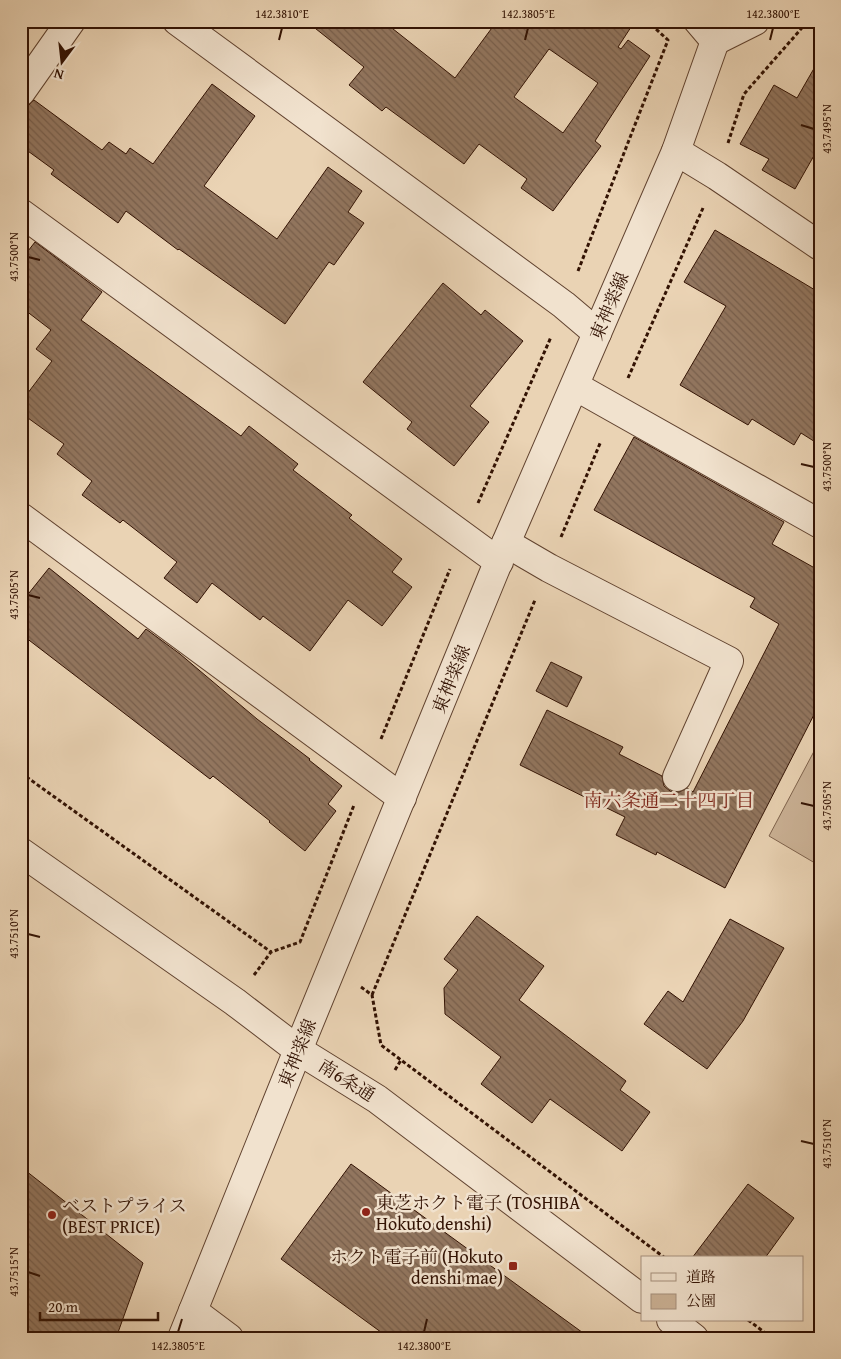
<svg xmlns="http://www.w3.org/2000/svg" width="841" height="1359" viewBox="0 0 841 1359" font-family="'Gentium Book Plus','Noto Serif JP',serif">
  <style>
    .green { fill: #cbb296; stroke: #7e624c }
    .building { fill: url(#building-back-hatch); stroke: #321203; fill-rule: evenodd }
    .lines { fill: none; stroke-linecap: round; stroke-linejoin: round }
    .minor-casing { stroke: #60422f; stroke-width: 30 }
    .path { stroke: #321203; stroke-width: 3; stroke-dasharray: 4 2.5; stroke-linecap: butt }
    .minor { stroke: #f1e2ce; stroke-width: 28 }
    .ticks { fill: none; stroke: #321203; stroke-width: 2 }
    .poi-dot { fill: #8f2418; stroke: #f1e2ce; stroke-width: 2 }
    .labels { text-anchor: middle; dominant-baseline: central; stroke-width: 5; stroke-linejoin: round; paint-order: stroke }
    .street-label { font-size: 18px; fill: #321203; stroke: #f1e2ce }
    .poi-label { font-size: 18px; fill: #321203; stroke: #f1e2ce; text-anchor: start }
    .neighbourhood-label { font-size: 19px; fill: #7a1f14; stroke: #f1e2ce }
    .neatline { fill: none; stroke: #321203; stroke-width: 2 }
    .ticks-label { font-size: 12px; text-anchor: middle; fill: #321203 }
  </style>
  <defs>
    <pattern id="building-back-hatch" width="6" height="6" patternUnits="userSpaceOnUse" patternTransform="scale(1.25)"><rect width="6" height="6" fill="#92765f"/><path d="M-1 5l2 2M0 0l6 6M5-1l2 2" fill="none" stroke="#785f4c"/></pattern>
  </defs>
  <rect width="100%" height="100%" fill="#ead3b4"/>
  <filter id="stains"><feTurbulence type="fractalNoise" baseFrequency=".004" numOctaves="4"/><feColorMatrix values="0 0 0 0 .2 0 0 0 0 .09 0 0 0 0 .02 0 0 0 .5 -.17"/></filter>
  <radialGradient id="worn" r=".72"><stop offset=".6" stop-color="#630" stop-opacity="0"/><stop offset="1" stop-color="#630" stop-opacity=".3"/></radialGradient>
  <polygon class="green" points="820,740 820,866 769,836"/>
  <g class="building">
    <path d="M306,21H383L455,78L497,21H635L618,47L621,49L628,40L650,56L595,141L601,146L553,211L521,188L527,179L479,144L464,164L386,107L382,111L349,85L364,67ZM549,49L598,83L563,133L514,97Z"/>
    <polygon points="820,58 820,145 795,189 762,170 769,159 740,144 774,85 797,98"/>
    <polygon points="212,84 255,116 204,186 277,239 328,167 362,191 348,212 364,223 334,265 329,262 285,324 179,249 178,250 126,211 118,223 51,174 54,170 21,146 21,107 28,106 34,100 102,150 109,142 126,154 130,148 153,164"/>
    <polygon points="715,230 820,293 820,445 801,433 794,445 752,419 748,425 680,385 726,306 684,282"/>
    <polygon points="35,242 102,292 81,320 241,436 249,426 298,464 293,470 352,515 349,518 402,559 392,572 412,587 382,626 348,600 310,651 263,616 260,620 212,583 197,603 164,578 177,562 123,520 120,523 82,495 92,481 57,454 64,444 21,413 21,402 52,361 36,349 51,330 21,307 21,260"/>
    <polygon points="443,283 481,315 485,310 523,341 470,406 489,422 454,466 407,429 412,422 363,382"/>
    <polygon points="634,437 784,522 772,544 820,571 820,703 725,888 657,852 656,855 616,835 625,817 520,765 547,710 623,747 619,754 662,776 664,786 670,791 679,792 687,788 693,792 779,624 750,607 755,598 594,510"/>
    <polygon points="49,568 138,639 146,629 180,654 257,719 310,759 309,760 342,786 328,804 336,811 305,851 269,822 270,821 213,776 210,779 21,634 21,603"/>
    <polygon points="551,662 582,677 567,707 536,691"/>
    <polygon points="477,916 544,966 519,1000 626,1081 620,1090 650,1112 622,1151 550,1099 532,1123 481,1084 501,1057 445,1014 444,988 458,970 444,959"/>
    <polygon points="730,919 784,948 743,1021 707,1069 644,1024 668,991 683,1002"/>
    <polygon points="351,1164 590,1338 389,1338 281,1259"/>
    <polygon points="21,1167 143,1263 116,1338 21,1338"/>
    <polygon points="748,1184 794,1218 765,1258 692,1258"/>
  </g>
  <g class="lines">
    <g class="minor-casing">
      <g id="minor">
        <polyline points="177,21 564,305 597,333"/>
        <polyline points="698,21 715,41"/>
        <polyline points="715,41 755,21"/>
        <polyline points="21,92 71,21"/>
        <polyline points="676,151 717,176 820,246"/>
        <polyline points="21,213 499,562"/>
        <polyline points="575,386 820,524"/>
        <polyline points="21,517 402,798"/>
        <polyline points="506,543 549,568 729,661 677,777"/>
        <polyline points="21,852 235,1002 298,1050 377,1099 642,1299"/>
        <polyline points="193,1311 229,1338"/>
        <polyline points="671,1320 694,1338"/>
        <polyline points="182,1338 298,1050 506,543 676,151 715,41 723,21"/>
      </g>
    </g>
    <g class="path">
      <polyline points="728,143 744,94 808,21"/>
      <polyline points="578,271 668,40 647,21"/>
      <polyline points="628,378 703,208"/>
      <polyline points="478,503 551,337"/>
      <polyline points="561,537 601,441"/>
      <polyline points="381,739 450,569"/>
      <polyline points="21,773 271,952"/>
      <polyline points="254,975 271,952 300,942 354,805"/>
      <polyline points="361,987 372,995 381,1045 665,1258"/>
      <polyline points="372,995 535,600"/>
      <polyline points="395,1070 401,1060"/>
      <polyline points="748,1320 772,1338"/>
    </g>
    <use href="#minor" class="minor"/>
  </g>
  <path class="ticks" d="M279,40L282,28M525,40L528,28M770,40L773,28M801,125L814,129M28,257L40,260M801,464L814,467M28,595L40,598M801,803L814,806M28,934L40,937M801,1141L814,1144M28,1272L40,1276M178,1332L182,1319M424,1332L427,1319"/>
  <g class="poi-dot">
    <circle cx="366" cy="1212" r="5"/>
    <circle cx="52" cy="1215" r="5"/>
    <rect x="508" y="1261" width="10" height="10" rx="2.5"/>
  </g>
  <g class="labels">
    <g class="street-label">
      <text transform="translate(609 306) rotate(-67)">東神楽線</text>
      <text transform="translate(451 679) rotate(-68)">東神楽線</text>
      <text transform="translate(297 1053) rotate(-68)">東神楽線</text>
      <text transform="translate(347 1080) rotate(32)">南6条通</text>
    </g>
    <g class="poi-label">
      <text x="376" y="1202">東芝ホクト電子 (TOSHIBA<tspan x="376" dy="21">Hokuto denshi)</tspan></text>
      <text x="62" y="1205">ベストプライス<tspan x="62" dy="21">(BEST PRICE)</tspan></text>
      <text x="503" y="1256" text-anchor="end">ホクト電子前 (Hokuto<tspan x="503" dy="21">denshi mae)</tspan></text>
    </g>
    <g class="neighbourhood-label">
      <text x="669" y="800">南六条通二十四丁目</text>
    </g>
  </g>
  <rect width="841" height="1359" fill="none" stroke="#ead3b4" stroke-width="55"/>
  <rect x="641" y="1256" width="162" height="65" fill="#f1e2ce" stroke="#a58f7d"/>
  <rect x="651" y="1273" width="25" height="8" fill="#f1e2ce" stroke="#a58f7d"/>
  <text x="686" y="1282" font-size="15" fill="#321203">道路</text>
  <rect x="651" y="1294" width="25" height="15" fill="#cbb296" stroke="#a58f7d"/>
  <text x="686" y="1306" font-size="15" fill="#321203">公園</text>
  <g transform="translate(62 62) rotate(195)" stroke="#f1e2ce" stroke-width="4" paint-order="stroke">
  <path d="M0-4L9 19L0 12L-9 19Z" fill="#321203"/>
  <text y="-8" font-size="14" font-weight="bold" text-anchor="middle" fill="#321203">N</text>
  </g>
  <path d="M40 1312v8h118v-8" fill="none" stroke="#321203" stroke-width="2.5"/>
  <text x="48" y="1312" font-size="15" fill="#321203" stroke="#f1e2ce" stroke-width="4" paint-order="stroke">20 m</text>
  <rect x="28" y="28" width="786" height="1304" class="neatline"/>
  <g class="ticks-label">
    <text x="282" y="18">142.3810°E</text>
    <text x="528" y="18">142.3805°E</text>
    <text x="773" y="18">142.3800°E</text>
    <text transform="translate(827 129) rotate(-90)" y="4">43.7495°N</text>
    <text transform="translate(14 257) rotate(-90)" y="4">43.7500°N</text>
    <text transform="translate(827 467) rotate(-90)" y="4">43.7500°N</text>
    <text transform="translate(14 595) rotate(-90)" y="4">43.7505°N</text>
    <text transform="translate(827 806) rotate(-90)" y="4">43.7505°N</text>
    <text transform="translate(14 934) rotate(-90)" y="4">43.7510°N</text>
    <text transform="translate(827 1144) rotate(-90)" y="4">43.7510°N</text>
    <text transform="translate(14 1272) rotate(-90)" y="4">43.7515°N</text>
    <text x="178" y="1350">142.3805°E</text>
    <text x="424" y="1350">142.3800°E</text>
  </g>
  <rect width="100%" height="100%" filter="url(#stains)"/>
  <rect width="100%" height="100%" fill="url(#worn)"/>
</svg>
